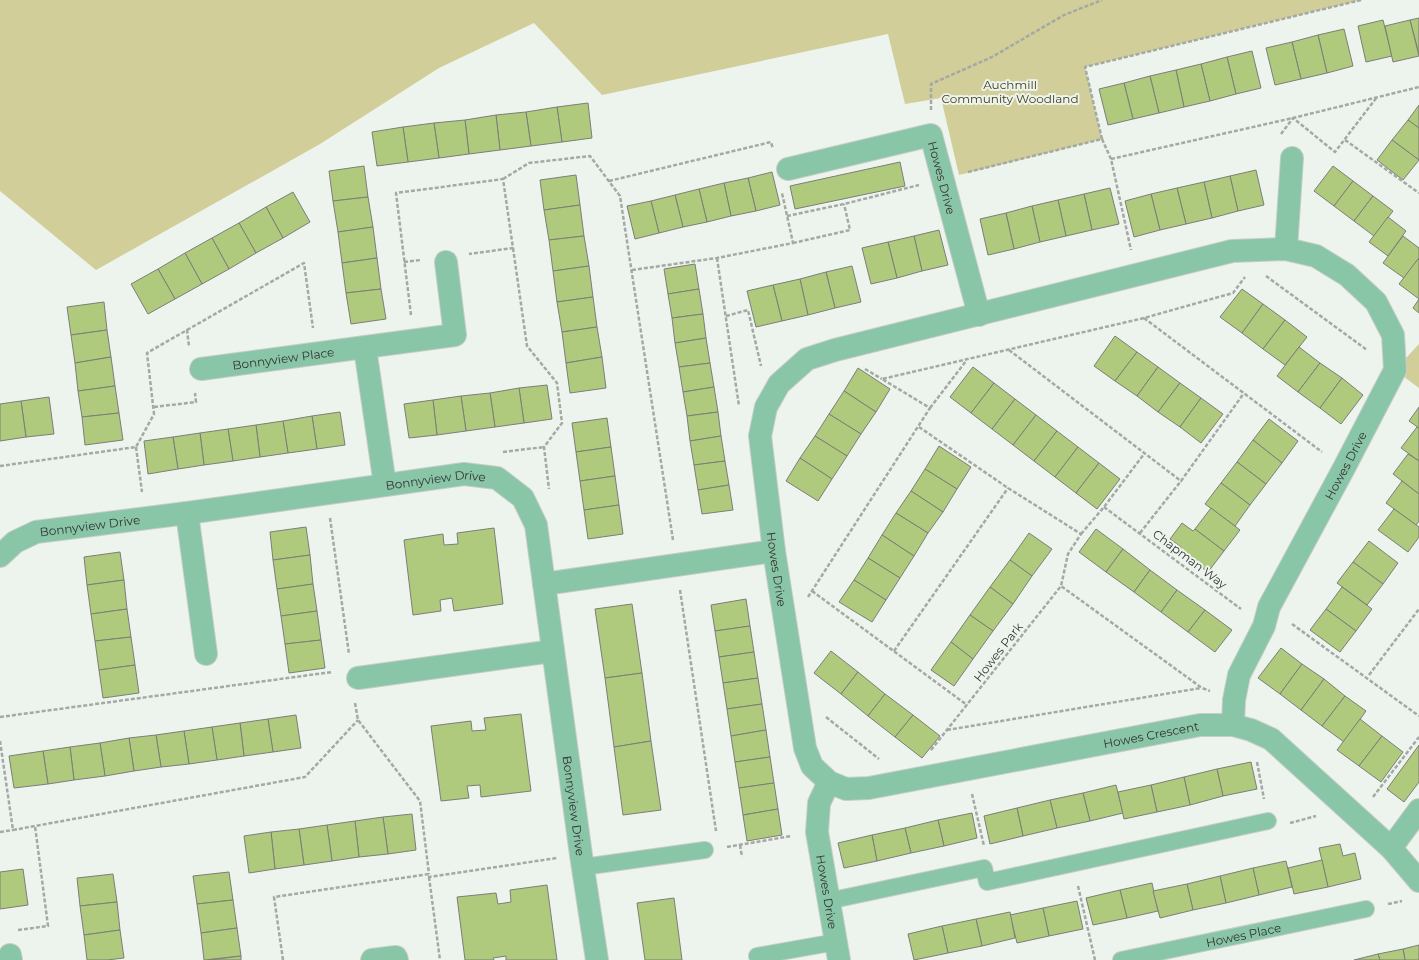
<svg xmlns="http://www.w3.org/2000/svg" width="1419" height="960" viewBox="0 0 1419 960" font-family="Montserrat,sans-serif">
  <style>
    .green { fill: #d1ce99 }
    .building { fill: #afca7d; stroke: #7c7e79 }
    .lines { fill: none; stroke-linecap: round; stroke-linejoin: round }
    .lane-casing { stroke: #c8cdc8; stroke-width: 18 }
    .street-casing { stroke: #c8cdc8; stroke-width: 24 }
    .path { stroke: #a4a9a4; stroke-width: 2.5; stroke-dasharray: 4 2; stroke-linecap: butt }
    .lane { stroke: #89c5a7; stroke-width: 16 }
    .street { stroke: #89c5a7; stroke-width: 22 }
    .labels { text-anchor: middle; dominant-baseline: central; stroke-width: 4; stroke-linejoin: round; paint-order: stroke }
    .park-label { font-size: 12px; fill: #42401b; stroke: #edf3ed }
    .street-label { font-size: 12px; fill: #333533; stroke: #edf3ed }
  </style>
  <rect width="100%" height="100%" fill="#edf3ed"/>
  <g class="green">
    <polygon points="0,0 1361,0 1085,67 1102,139 959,175 941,98 905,104 888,34 602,95 534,23 439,68 320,144 96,270 0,191"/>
    <polygon points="1419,344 1419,388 1395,370"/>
  </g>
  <g class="building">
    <polygon points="1419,18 1419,54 1410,20"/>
    <polygon points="1383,20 1392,56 1366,62 1358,26"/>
    <polygon points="1410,20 1419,56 1393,62 1385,26"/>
    <polygon points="1344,29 1353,66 1327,73 1318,35"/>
    <polygon points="1318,35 1327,73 1301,79 1292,42"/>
    <polygon points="1292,42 1301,79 1275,85 1266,48"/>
    <polygon points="1252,51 1261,88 1236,94 1227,57"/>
    <polygon points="1227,57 1236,94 1210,101 1201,64"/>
    <polygon points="1201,64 1210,101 1184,107 1176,70"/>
    <polygon points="1176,70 1184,107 1159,113 1150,76"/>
    <polygon points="1150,76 1159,113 1133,119 1124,83"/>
    <polygon points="1124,83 1133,119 1108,125 1099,89"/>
    <polygon points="588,103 592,138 562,142 557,107"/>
    <polygon points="1419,105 1419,128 1408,120"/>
    <polygon points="557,107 562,142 531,146 526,112"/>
    <polygon points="526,112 531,146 500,150 496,115"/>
    <polygon points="496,115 500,150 469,154 465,120"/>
    <polygon points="465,120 469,154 439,158 434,123"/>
    <polygon points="1408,120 1419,128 1419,160 1392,140"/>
    <polygon points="434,123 439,158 408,162 403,127"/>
    <polygon points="403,127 408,162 377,166 372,132"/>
    <polygon points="1392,140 1419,160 1403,180 1377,160"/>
    <polygon points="900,162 905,186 795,209 790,186"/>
    <polygon points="364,166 368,197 333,201 329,171"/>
    <polygon points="1333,166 1353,181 1334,206 1314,191"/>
    <polygon points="1256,170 1264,205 1238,211 1230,176"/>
    <polygon points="772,172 780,205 756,211 748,178"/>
    <polygon points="576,175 580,205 544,210 540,180"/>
    <polygon points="1230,176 1238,211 1212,218 1204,182"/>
    <polygon points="748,178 756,211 731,216 724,183"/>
    <polygon points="1353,181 1373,196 1354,221 1334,206"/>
    <polygon points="1204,182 1212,218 1186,224 1177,188"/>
    <polygon points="724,183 731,216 707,222 699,189"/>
    <polygon points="1110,188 1119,224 1092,230 1084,194"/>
    <polygon points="1177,188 1186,224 1160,230 1151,194"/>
    <polygon points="699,189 707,222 683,227 675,195"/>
    <polygon points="293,192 310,222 283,238 266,207"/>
    <polygon points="1084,194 1092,230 1066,236 1058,200"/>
    <polygon points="1151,194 1160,230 1134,237 1125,201"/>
    <polygon points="675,195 683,227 659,233 651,201"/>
    <polygon points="1373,196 1393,211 1374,236 1354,221"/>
    <polygon points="368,197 373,227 338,232 333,201"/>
    <polygon points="1058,200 1066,236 1040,242 1032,206"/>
    <polygon points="651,201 659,233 635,239 627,206"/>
    <polygon points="580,205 584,236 549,240 544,210"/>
    <polygon points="1032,206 1040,242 1014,249 1006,213"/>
    <polygon points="266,207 283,238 256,253 239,223"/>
    <polygon points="1006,213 1014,249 988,255 980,219"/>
    <polygon points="1388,217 1406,231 1388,256 1369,242"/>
    <polygon points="239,223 256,253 229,269 212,238"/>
    <polygon points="373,227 377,258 342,263 338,232"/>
    <polygon points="939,230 948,265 922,271 914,236"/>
    <polygon points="584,236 589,266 553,271 549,240"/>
    <polygon points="914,236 922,271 897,278 888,242"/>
    <polygon points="1403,236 1419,248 1419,258 1404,278 1383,263"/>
    <polygon points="212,238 229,269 202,284 185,253"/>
    <polygon points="888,242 897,278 871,284 862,248"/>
    <polygon points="185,253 202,284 175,299 158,269"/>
    <polygon points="377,258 381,289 346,293 342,263"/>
    <polygon points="1418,259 1419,260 1419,299 1399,284"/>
    <polygon points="695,264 699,289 668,294 664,269"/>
    <polygon points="589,266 593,297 557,302 553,271"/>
    <polygon points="852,266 861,302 835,308 826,272"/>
    <polygon points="158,269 175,299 148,314 131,284"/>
    <polygon points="826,272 835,308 808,315 800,279"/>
    <polygon points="800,279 808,315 782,321 773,285"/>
    <polygon points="773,285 782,321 756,327 747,291"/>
    <polygon points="381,289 386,319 351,324 346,293"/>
    <polygon points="699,289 703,314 672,318 668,294"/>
    <polygon points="1242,289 1263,304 1242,333 1220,317"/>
    <polygon points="593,297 597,327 562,332 557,302"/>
    <polygon points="1419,299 1419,313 1413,308"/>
    <polygon points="104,302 107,330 71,335 67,307"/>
    <polygon points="1263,304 1285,320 1263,349 1242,333"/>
    <polygon points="703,314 706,338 675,343 672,318"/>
    <polygon points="1285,320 1307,337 1285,365 1263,349"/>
    <polygon points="597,327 602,357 566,363 562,332"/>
    <polygon points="107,330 111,357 75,363 71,335"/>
    <polygon points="1115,336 1137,352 1115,381 1094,366"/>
    <polygon points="706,338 710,363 679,367 675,343"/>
    <polygon points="1299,347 1320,363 1298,392 1277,376"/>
    <polygon points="1137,352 1158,367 1137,396 1115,381"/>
    <polygon points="111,357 115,386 78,391 75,363"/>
    <polygon points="602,357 606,388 570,393 566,363"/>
    <polygon points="710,363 714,387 683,392 679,367"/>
    <polygon points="1320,363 1342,378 1320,408 1298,392"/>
    <polygon points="973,367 994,383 971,413 950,397"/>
    <polygon points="1158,367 1180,383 1158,412 1137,396"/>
    <polygon points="858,368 890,389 876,412 844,391"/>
    <polygon points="1342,378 1363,395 1341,424 1320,408"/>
    <polygon points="994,383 1015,399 992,429 971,413"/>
    <polygon points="1180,383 1201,398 1180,427 1158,412"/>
    <polygon points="547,385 552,419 524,423 519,388"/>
    <polygon points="115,386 119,413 82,417 78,391"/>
    <polygon points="714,387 718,412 687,416 683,392"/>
    <polygon points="519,388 524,423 495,427 490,393"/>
    <polygon points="844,391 876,412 861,434 829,414"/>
    <polygon points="490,393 495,427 466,431 461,396"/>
    <polygon points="461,396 466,431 437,435 433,400"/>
    <polygon points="49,397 54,434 26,437 21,401"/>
    <polygon points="1201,398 1223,414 1201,443 1180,427"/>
    <polygon points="1015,399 1036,415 1013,445 992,429"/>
    <polygon points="433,400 437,435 409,438 404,404"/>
    <polygon points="21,401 26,437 0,441 0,404"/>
    <polygon points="1419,407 1419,428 1409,421"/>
    <polygon points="340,412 345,445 317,449 312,416"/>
    <polygon points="718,412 721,436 690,441 687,416"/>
    <polygon points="119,413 123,440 85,445 82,417"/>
    <polygon points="829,414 861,434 847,456 815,436"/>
    <polygon points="1036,415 1057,431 1034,461 1013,445"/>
    <polygon points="312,416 317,449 288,453 283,421"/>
    <polygon points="607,418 611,447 576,452 572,423"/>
    <polygon points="1269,419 1298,441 1282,463 1253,440"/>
    <polygon points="283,421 288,453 260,457 256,425"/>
    <polygon points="256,425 260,457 233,461 228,429"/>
    <polygon points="1417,427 1419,428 1419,461 1401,448"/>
    <polygon points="228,429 233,461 204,465 200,433"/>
    <polygon points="1057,431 1078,447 1055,477 1034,461"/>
    <polygon points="200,433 204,465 178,469 173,437"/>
    <polygon points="721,436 725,461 694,465 690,441"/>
    <polygon points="815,436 847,456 832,479 800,458"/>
    <polygon points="173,437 178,469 148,474 144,441"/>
    <polygon points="1253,440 1282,463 1266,484 1237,462"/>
    <polygon points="939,446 971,467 957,489 925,469"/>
    <polygon points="611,447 615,476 580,481 576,452"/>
    <polygon points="1078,447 1099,463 1076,493 1055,477"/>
    <polygon points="1408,454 1419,461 1419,494 1393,474"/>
    <polygon points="800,458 832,479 818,501 786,481"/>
    <polygon points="725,461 729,485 698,490 694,465"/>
    <polygon points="1237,462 1266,484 1250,505 1221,483"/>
    <polygon points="1099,463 1120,479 1097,509 1076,493"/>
    <polygon points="925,469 957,489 943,512 911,491"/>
    <polygon points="615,476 619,505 584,510 580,481"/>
    <polygon points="1402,481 1419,494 1419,521 1416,525 1386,503"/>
    <polygon points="1221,483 1250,505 1235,526 1205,504"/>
    <polygon points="729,485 733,510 702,514 698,490"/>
    <polygon points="911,491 943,512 928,533 896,513"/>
    <polygon points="619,505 623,534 588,539 584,510"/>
    <polygon points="1211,508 1240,530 1224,551 1195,529"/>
    <polygon points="1394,509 1419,527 1419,537 1408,552 1378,530"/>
    <polygon points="896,513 928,533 914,556 882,535"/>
    <polygon points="1182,523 1193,531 1195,529 1224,551 1208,572 1178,550 1181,547 1170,539"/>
    <polygon points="306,527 310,555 273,560 270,532"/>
    <polygon points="494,528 503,604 454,611 452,598 440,600 441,611 413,615 404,540 443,534 444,545 458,544 457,533"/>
    <polygon points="1096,529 1123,549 1106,572 1079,552"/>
    <polygon points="1029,533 1052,549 1032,576 1010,560"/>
    <polygon points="882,535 914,556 900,578 868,558"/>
    <polygon points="1369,541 1398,563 1383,584 1353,562"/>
    <polygon points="1123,549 1150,570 1134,592 1106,572"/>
    <polygon points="120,552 124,580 87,585 84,557"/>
    <polygon points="310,555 313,584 277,589 273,560"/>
    <polygon points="868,558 900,578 886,600 854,580"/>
    <polygon points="1010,560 1032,576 1013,604 990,587"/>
    <polygon points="1353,562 1383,584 1367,605 1337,583"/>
    <polygon points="1150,570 1177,590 1161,612 1134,592"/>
    <polygon points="124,580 127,609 91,614 87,585"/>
    <polygon points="854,580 886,600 872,622 839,602"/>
    <polygon points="313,584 317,611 281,616 277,589"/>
    <polygon points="990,587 1013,604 993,631 970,615"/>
    <polygon points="1342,587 1372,609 1356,631 1326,609"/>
    <polygon points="1177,590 1205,610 1188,632 1161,612"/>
    <polygon points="746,599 750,626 715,631 711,605"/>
    <polygon points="632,604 642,673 605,678 595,609"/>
    <polygon points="127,609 131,637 95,641 91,614"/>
    <polygon points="1326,609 1356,631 1340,652 1310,630"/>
    <polygon points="1205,610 1232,630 1215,652 1188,632"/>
    <polygon points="317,611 321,640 285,644 281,616"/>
    <polygon points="970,615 993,631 973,659 951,642"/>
    <polygon points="750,626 754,652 719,657 715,631"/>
    <polygon points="131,637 135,665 99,670 95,641"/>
    <polygon points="321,640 325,668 289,673 285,644"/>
    <polygon points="951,642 973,659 954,686 931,670"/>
    <polygon points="1281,648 1302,664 1280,694 1258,678"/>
    <polygon points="831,651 858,672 841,694 814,673"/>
    <polygon points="754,652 758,678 723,683 719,657"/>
    <polygon points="1302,664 1324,679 1301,710 1280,694"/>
    <polygon points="135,665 139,693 103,698 99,670"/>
    <polygon points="858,672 885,694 868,716 841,694"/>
    <polygon points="642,673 651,741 614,747 605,678"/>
    <polygon points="758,678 762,704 727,709 723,683"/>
    <polygon points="1324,679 1345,696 1322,726 1301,710"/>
    <polygon points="885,694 913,715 895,737 868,716"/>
    <polygon points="1345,696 1366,711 1344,742 1322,726"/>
    <polygon points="762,704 766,730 731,736 727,709"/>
    <polygon points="521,714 531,791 481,797 480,785 467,786 469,798 441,801 431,726 471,721 472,731 486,730 484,718"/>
    <polygon points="296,715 301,748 273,752 268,719"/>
    <polygon points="913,715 940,736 922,758 895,737"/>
    <polygon points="268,719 273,752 244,756 240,723"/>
    <polygon points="1360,719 1382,736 1359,766 1337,750"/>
    <polygon points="240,723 244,756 217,760 212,727"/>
    <polygon points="212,727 217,760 189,764 184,731"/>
    <polygon points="766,730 770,757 735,762 731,736"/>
    <polygon points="184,731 189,764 161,767 156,735"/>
    <polygon points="156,735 161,767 134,771 129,738"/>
    <polygon points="1382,736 1403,752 1381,782 1359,766"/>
    <polygon points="129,738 134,771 105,776 100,743"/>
    <polygon points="651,741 661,810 623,815 614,747"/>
    <polygon points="100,743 105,776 74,780 70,747"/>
    <polygon points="1419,745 1419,782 1404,802 1387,789"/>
    <polygon points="70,747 74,780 48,784 43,751"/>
    <polygon points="43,751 48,784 14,788 9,756"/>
    <polygon points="770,757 774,783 739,788 735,762"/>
    <polygon points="1251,762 1257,789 1223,796 1217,769"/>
    <polygon points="1217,769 1223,796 1190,805 1184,777"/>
    <polygon points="1184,777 1190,805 1157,812 1151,785"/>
    <polygon points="774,783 778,809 743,815 739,788"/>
    <polygon points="1116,785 1123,813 1090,821 1083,793"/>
    <polygon points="1151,785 1157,812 1124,819 1118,792"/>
    <polygon points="1083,793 1090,821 1057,828 1050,800"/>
    <polygon points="1050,800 1057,828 1023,836 1017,808"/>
    <polygon points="1017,808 1023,836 990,844 984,816"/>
    <polygon points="778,809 782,835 747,841 743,815"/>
    <polygon points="972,813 977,838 944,846 938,820"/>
    <polygon points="412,814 416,850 388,854 383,817"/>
    <polygon points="383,817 388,854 359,857 355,821"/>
    <polygon points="938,820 944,846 911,853 905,828"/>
    <polygon points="355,821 359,857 332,861 327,825"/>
    <polygon points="327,825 332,861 304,865 299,829"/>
    <polygon points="905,828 911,853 877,861 872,835"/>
    <polygon points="299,829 304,865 275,869 271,832"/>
    <polygon points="271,832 275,869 249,873 244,836"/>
    <polygon points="872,835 877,861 844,868 838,843"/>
    <polygon points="1340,844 1343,856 1355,853 1361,879 1328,887 1319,848"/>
    <polygon points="1322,860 1328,887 1294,894 1288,868"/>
    <polygon points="1286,861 1292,887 1259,895 1253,868"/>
    <polygon points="1253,868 1259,895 1226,903 1220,876"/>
    <polygon points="23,869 28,905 0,909 0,872"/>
    <polygon points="229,872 233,900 197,904 193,876"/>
    <polygon points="113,874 117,902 80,906 77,878"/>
    <polygon points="1220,876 1226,903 1193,910 1187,884"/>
    <polygon points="1152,883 1158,911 1127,918 1120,890"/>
    <polygon points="1187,884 1193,910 1160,918 1153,891"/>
    <polygon points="547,885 557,960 506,960 506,956 493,958 494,960 465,960 457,897 496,893 498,904 511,902 510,890"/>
    <polygon points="1120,890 1127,918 1093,925 1086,898"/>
    <polygon points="674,898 682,960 645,960 637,903"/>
    <polygon points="233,900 237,928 201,933 197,904"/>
    <polygon points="1077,901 1083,929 1049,936 1043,908"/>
    <polygon points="117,902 120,930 84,935 80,906"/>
    <polygon points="1043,908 1049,936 1017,943 1010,915"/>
    <polygon points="1010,912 1015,938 982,946 976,919"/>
    <polygon points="976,919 982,946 948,953 942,926"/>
    <polygon points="942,926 948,953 914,960 908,934"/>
    <polygon points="237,928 241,956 204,960 201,933"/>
    <polygon points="120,930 124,958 107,960 87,960 84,935"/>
    <polygon points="1419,945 1419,960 1405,960 1403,949"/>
    <polygon points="1403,949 1405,960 1380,960 1378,954"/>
    <polygon points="1378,954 1380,960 1354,960"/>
    <polygon points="241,956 241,960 209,960"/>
  </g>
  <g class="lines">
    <g class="lane-casing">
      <g id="lane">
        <polyline points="583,867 705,850"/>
        <polyline points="828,901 984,868 987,882 1268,821"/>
        <polyline points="757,956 836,942"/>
        <path id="s1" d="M1121,960L1366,909"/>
      </g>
    </g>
    <g class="street-casing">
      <g id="street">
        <path id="s2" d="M788,169L931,135L979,315"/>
        <polyline points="1286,249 1292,158"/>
        <polyline points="365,348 385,485"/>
        <path id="s3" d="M201,369L455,335L446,262"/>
        <polyline points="187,513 206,654"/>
        <path id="s4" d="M0,556L15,542L36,532L187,513L464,474L497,478L523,498L536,525L581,855L597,960"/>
        <polyline points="544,584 774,551"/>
        <polyline points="358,678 553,651"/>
        <path id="s5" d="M1233,725L1234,700L1239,675L1264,626L1269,607L1344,468L1395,370L1393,335L1376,302L1347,275L1316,256L1286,249L1232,251L835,350L807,359L779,384L766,407L760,436L774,551L805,748L812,766L829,782L846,789L869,788L1200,725H1233L1251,730L1271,739L1391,848L1419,881"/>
        <path id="s6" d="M829,782L819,803L817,832L839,960"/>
        <polyline points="1391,848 1419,810"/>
        <polyline points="10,955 11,960"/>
        <polyline points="372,960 396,957 397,960"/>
      </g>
    </g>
    <g class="path">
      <polyline points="931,110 931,84 992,57 1064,15 1102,0"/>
      <polyline points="1281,134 1293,118 1335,152 1377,97"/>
      <polyline points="1102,139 1111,159 1131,250"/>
      <polyline points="1345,140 1419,193"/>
      <polyline points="1111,159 1293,118 1419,87"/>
      <polyline points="968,172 1102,139 1085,67 1361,0"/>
      <polyline points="503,179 529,163 590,156 620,196 673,540"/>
      <polyline points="609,181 771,142 773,149"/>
      <polyline points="787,216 844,204 919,185"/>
      <polyline points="793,243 850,230 844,204"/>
      <polyline points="513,248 527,346 557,383 562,423 544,447 549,489"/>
      <polyline points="717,258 739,406"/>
      <polyline points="404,262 421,260"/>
      <polyline points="632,270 717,258 793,243 782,193"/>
      <polyline points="1266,276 1367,350"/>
      <polyline points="411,315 396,193 503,179 513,248 469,254"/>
      <polyline points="726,316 748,310 761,366"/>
      <polyline points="1144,318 1322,452"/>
      <polyline points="187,330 304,263 313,328"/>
      <polyline points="1009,350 1181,481 1244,393"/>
      <polyline points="865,369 882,379"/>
      <polyline points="154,407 196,402 195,393"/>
      <polyline points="930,408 966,361"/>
      <polyline points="919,427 1008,488 1081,534 1068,554 1061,586"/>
      <polyline points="136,447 142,492"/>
      <polyline points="503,452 544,447"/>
      <polyline points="0,466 136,447 154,414 147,353 187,330 189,346"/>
      <polyline points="1104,507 1241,609"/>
      <polyline points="330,518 349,654"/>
      <polyline points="1140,533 1181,481"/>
      <polyline points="1081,534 1104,507 1144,454"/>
      <polyline points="680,590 716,831"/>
      <polyline points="812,591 967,705"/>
      <polyline points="808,597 930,408 882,379 1144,318 1233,293 1245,277"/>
      <polyline points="1292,624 1419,716"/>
      <polyline points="894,651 1008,488"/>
      <polyline points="1369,675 1419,609"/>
      <polyline points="355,703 358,720 420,801 429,874"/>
      <polyline points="0,717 332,672"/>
      <polyline points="826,717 879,759"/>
      <polyline points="947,730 1201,688"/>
      <polyline points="0,741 13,830 305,777 358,720"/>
      <polyline points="931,750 1061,586 1202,688 1210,691"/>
      <polyline points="1257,762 1264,799"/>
      <polyline points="972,794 984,846"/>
      <polyline points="1373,797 1419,737"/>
      <polyline points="1290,823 1316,816"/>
      <polyline points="0,832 13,830"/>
      <polyline points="740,845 742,857"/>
      <polyline points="727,847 791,836"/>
      <polyline points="429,877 440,960"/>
      <polyline points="1078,886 1095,960"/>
      <polyline points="1388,904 1402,901"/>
      <polyline points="18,930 48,926 35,826"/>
      <polyline points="283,960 274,897 429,874 429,877 557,858"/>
    </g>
    <use href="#lane" class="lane"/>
    <use href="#street" class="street"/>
  </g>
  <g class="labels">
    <g class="park-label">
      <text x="1010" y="84">Auchmill<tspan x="1010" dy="14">Community Woodland</tspan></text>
    </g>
    <g class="street-label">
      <text stroke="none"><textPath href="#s2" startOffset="191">Howes Drive</textPath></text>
      <text stroke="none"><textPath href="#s3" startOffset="83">Bonnyview Place</textPath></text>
      <text stroke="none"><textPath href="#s5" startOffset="286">Howes Drive</textPath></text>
      <text stroke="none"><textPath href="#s4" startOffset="447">Bonnyview Drive</textPath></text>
      <text stroke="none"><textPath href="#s4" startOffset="98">Bonnyview Drive</textPath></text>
      <text transform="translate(1190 559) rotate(37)">Chapman Way</text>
      <text stroke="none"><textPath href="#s5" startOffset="1293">Howes Drive</textPath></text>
      <text transform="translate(998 652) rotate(-52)">Howes Park</text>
      <text stroke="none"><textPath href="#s5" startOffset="1845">Howes Crescent</textPath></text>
      <text stroke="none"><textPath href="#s4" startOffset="855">Bonnyview Drive</textPath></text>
      <text stroke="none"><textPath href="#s6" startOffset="113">Howes Drive</textPath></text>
      <text stroke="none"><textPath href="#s1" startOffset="125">Howes Place</textPath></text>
    </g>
  </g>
</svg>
